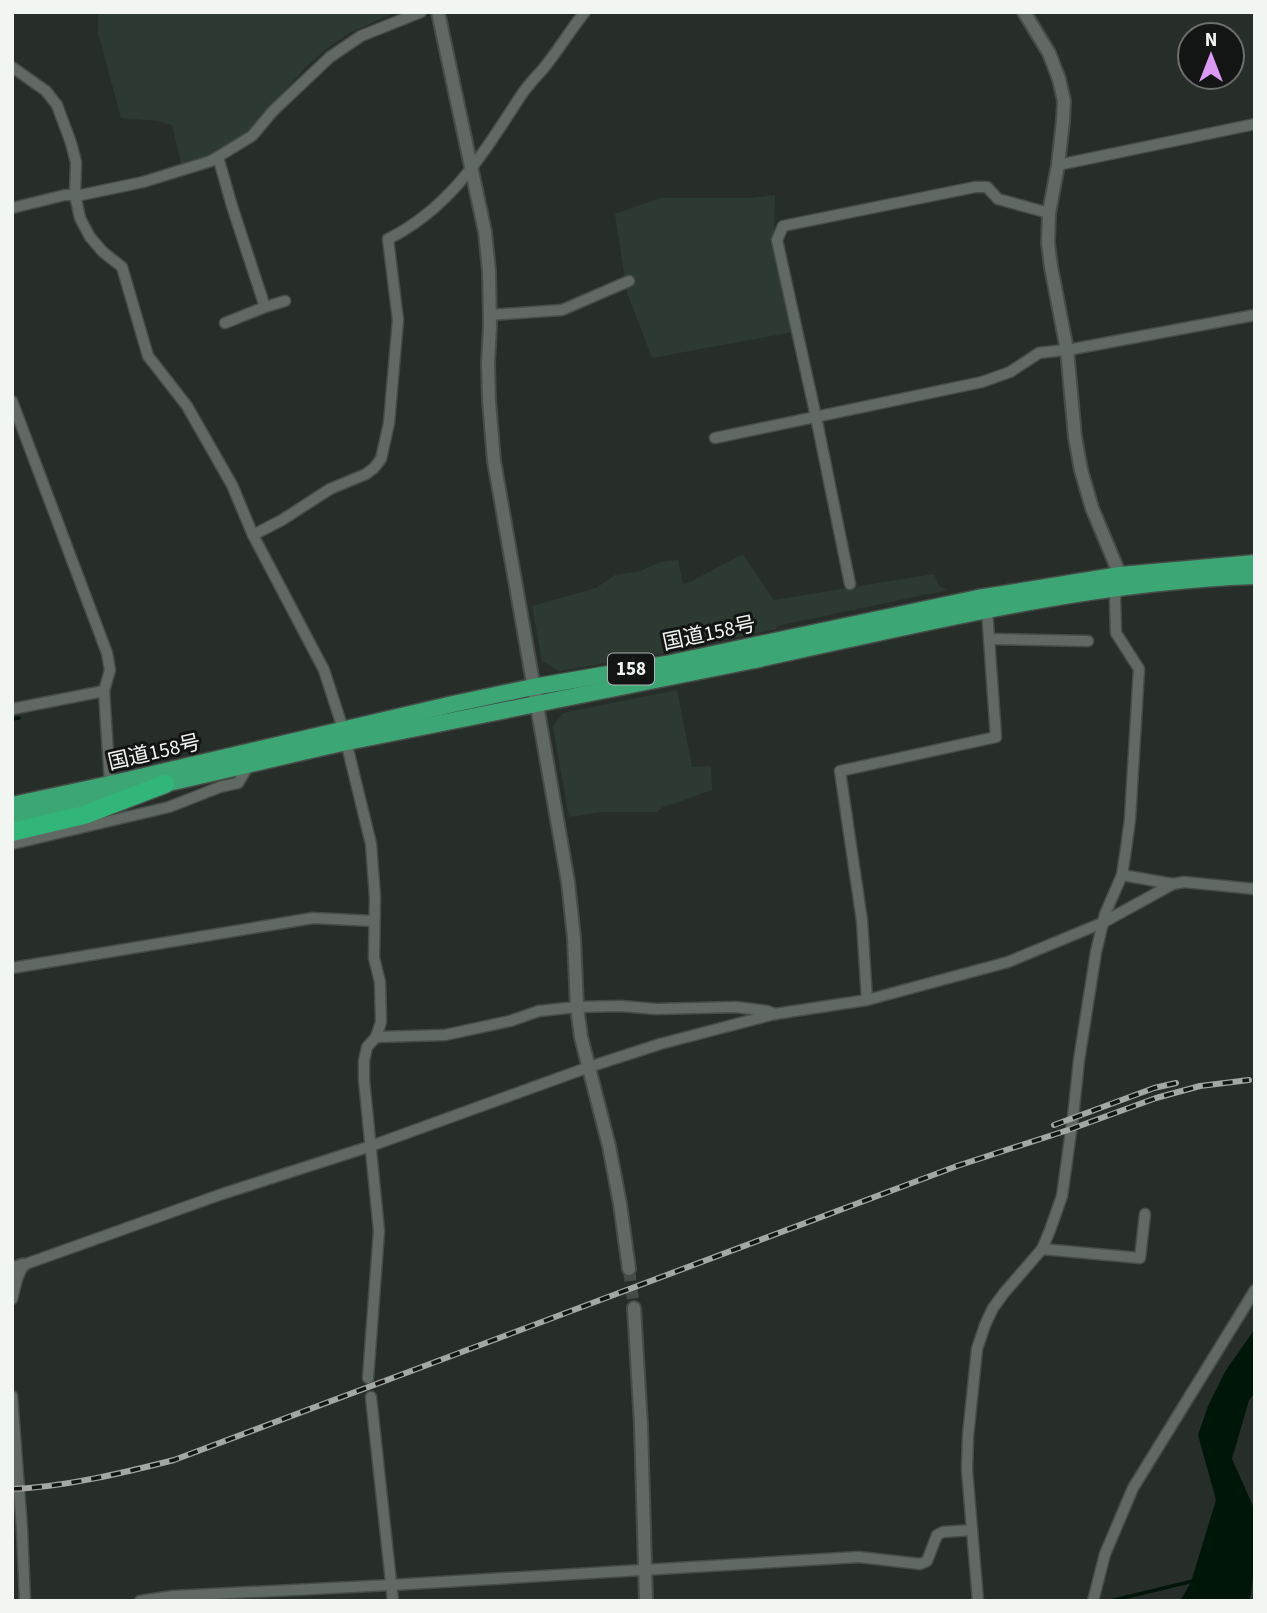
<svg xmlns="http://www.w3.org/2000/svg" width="1267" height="1613" viewBox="0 0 1267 1613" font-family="'Source Sans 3','Noto Sans JP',sans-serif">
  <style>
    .built { fill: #2d3a32 }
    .water { fill: #001609 }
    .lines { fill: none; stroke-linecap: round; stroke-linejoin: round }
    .stream { stroke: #001609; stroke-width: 3.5 }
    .tertiary-tunnel { stroke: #454c48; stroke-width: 12; stroke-dasharray: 12 6; stroke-linecap: butt }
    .minor-casing { stroke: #464c48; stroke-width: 13 }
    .tertiary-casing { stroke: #464c48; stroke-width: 16 }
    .trunk-casing { stroke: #464c48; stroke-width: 19 }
    .motorway-casing { stroke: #464c48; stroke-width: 21 }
    .minor { stroke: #616964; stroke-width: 10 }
    .tertiary { stroke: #616964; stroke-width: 12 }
    .trunk { stroke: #3ca674; stroke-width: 16 }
    .motorway { stroke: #32b578; stroke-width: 18 }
    .rail-casing { stroke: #a2a8a4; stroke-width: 6 }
    .rail { stroke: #121513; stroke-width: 3.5; stroke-dasharray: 10; stroke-linecap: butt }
    .labels { text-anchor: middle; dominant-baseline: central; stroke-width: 6; stroke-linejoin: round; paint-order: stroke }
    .shield { fill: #121513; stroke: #afb2b0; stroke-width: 2 }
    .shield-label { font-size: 19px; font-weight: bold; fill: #f2f6f3 }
    .street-label { font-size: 21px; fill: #f2f6f3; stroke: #121513 }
  </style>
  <rect width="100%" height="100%" fill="#272e2a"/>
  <g class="built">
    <polygon points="98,12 396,12 349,33 324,51 306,67 256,123 243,135 231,144 212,155 184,165 181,163 172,125 158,121 121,118 98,33"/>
    <polygon points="775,195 774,234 793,332 652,358 627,292 615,214 660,198 752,198"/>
    <polygon points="743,554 774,600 934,574 939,586 947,590 777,626 777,629 625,661 622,660 559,671 542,661 532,606 596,588 615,575 638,572 660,562 678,560 683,584 690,582"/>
    <polygon points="677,690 692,767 711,766 712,790 661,808 657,812 602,812 569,817 553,727 563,713"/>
  </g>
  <polygon class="water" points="1255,1329 1255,1393 1249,1400 1232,1459 1254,1508 1255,1562 1250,1601 1180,1601 1191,1582 1216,1500 1198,1435 1208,1406 1226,1370"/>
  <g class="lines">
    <g class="stream">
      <polyline points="12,719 19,718"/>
      <polyline points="1110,1601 1193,1581"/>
    </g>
    <polyline class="tertiary-tunnel" points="629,1269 634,1308"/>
    <g class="minor-casing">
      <g id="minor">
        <polyline points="12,67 46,91 57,105 71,143 76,162 75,195 80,218 90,237 103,252 122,267 148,356 187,406 232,485 253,535 324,670 343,729 371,844 375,897 374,958 380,982 381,1022 376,1037 367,1047 364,1061 364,1080 379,1231 368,1378"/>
        <polyline points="218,157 232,206 265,307"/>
        <polyline points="1058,165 1255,124"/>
        <polyline points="12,208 65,195 81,195 143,182 211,161 252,136 273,111 330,57 361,36 421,12"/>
        <polyline points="490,315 562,310 629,281"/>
        <polyline points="225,323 265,307 285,301"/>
        <polyline points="12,401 107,653 110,670 104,691 110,784"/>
        <polyline points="715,438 982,382 1010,372 1039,353 1073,349 1255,315"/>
        <path d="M253,535L282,520L330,489L366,474L374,468L381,459L389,423L398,320L388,239C452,207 484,152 522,94C528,85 536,77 543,69C558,51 570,30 585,12"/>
        <polyline points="850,584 816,417 777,240 783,226 975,187 987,187 998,199 1049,213"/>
        <polyline points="990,639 1088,641"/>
        <polyline points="12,709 104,691"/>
        <polyline points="12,844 169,807 220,787 238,783 249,765"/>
        <polyline points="1122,875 1173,884"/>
        <polyline points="12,968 313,918 374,921"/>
        <polyline points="867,1000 862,921 840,771 996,737 987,610"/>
        <polyline points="376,1037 445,1035 510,1021 539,1011 577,1007 621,1006 656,1009 736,1007 767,1011 775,1014"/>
        <polyline points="1042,1249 1140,1258 1145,1214"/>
        <polyline points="12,1299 17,1279 23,1265 222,1194 371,1146 589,1067 660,1044 775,1014 867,1000 1008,962 1102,923 1173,884 1184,882 1255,889"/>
        <polyline points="12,1396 22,1529 25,1601"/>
        <polyline points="371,1397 393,1601"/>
        <polyline points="140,1601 173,1596 391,1585 859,1557 920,1564 927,1561 937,1535 943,1532 972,1530"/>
        <polyline points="978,1601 967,1470 968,1436 977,1349 985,1325 993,1308 1004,1293 1042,1249 1050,1230 1062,1196 1073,1117 1079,1060 1096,952 1105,914 1122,875 1126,849 1130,819 1139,669 1116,633 1115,599 1117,588"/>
        <polyline points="1093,1601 1105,1554 1133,1488 1255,1290"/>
      </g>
    </g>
    <g class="tertiary-casing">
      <g id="tertiary">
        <polyline points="438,12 485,232 489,271 490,325 488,363 489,401 494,461 568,882 574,938 577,1007 581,1037 609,1146 620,1204 629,1269"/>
        <polyline points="1024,12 1049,53 1059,79 1064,101 1063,121 1058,165 1049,213 1048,243 1051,267 1067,350 1075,437 1081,470 1092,508 1120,575 1118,583"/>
        <polyline points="12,1269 23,1265"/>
        <polyline points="634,1308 641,1425 646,1601"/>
      </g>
    </g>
    <g class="trunk-casing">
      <g id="trunk">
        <path d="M155,786C219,772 283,756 347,742C481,714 616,689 750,661C917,625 1084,582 1255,576"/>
        <polyline points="12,805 110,784 453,704 533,687 666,664 978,598 1120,575 1255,563"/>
        <polyline points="12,817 130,792"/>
      </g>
    </g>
    <g class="motorway-casing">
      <polyline id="motorway" points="12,832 84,815 165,784"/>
    </g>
    <use href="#minor" class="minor"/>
    <use href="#tertiary" class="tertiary"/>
    <use href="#trunk" class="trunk"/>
    <use href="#motorway" class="motorway"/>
    <g class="rail-casing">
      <g id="rail">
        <polyline points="1054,1125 1154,1088 1176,1083"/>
        <path d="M12,1489C64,1487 123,1473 174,1460L957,1166L1071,1129L1156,1098L1200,1086L1249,1080"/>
      </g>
    </g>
    <use href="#rail" class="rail"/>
  </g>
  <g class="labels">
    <rect class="shield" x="608" y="653.5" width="46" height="31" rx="5"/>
    <g class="shield-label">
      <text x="631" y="669">158</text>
    </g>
    <g class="street-label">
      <text transform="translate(709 633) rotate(-12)">国道158号</text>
      <text transform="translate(154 752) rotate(-13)">国道158号</text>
    </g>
  </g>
  <rect width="1267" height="1613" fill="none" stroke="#f2f6f3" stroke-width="28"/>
  <g transform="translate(1211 56)"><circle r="33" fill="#121513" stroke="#6c6f6d" stroke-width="2"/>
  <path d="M0-5L12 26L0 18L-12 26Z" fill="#dc99f4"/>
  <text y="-10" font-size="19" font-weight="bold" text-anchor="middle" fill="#f2f6f3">N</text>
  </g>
</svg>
